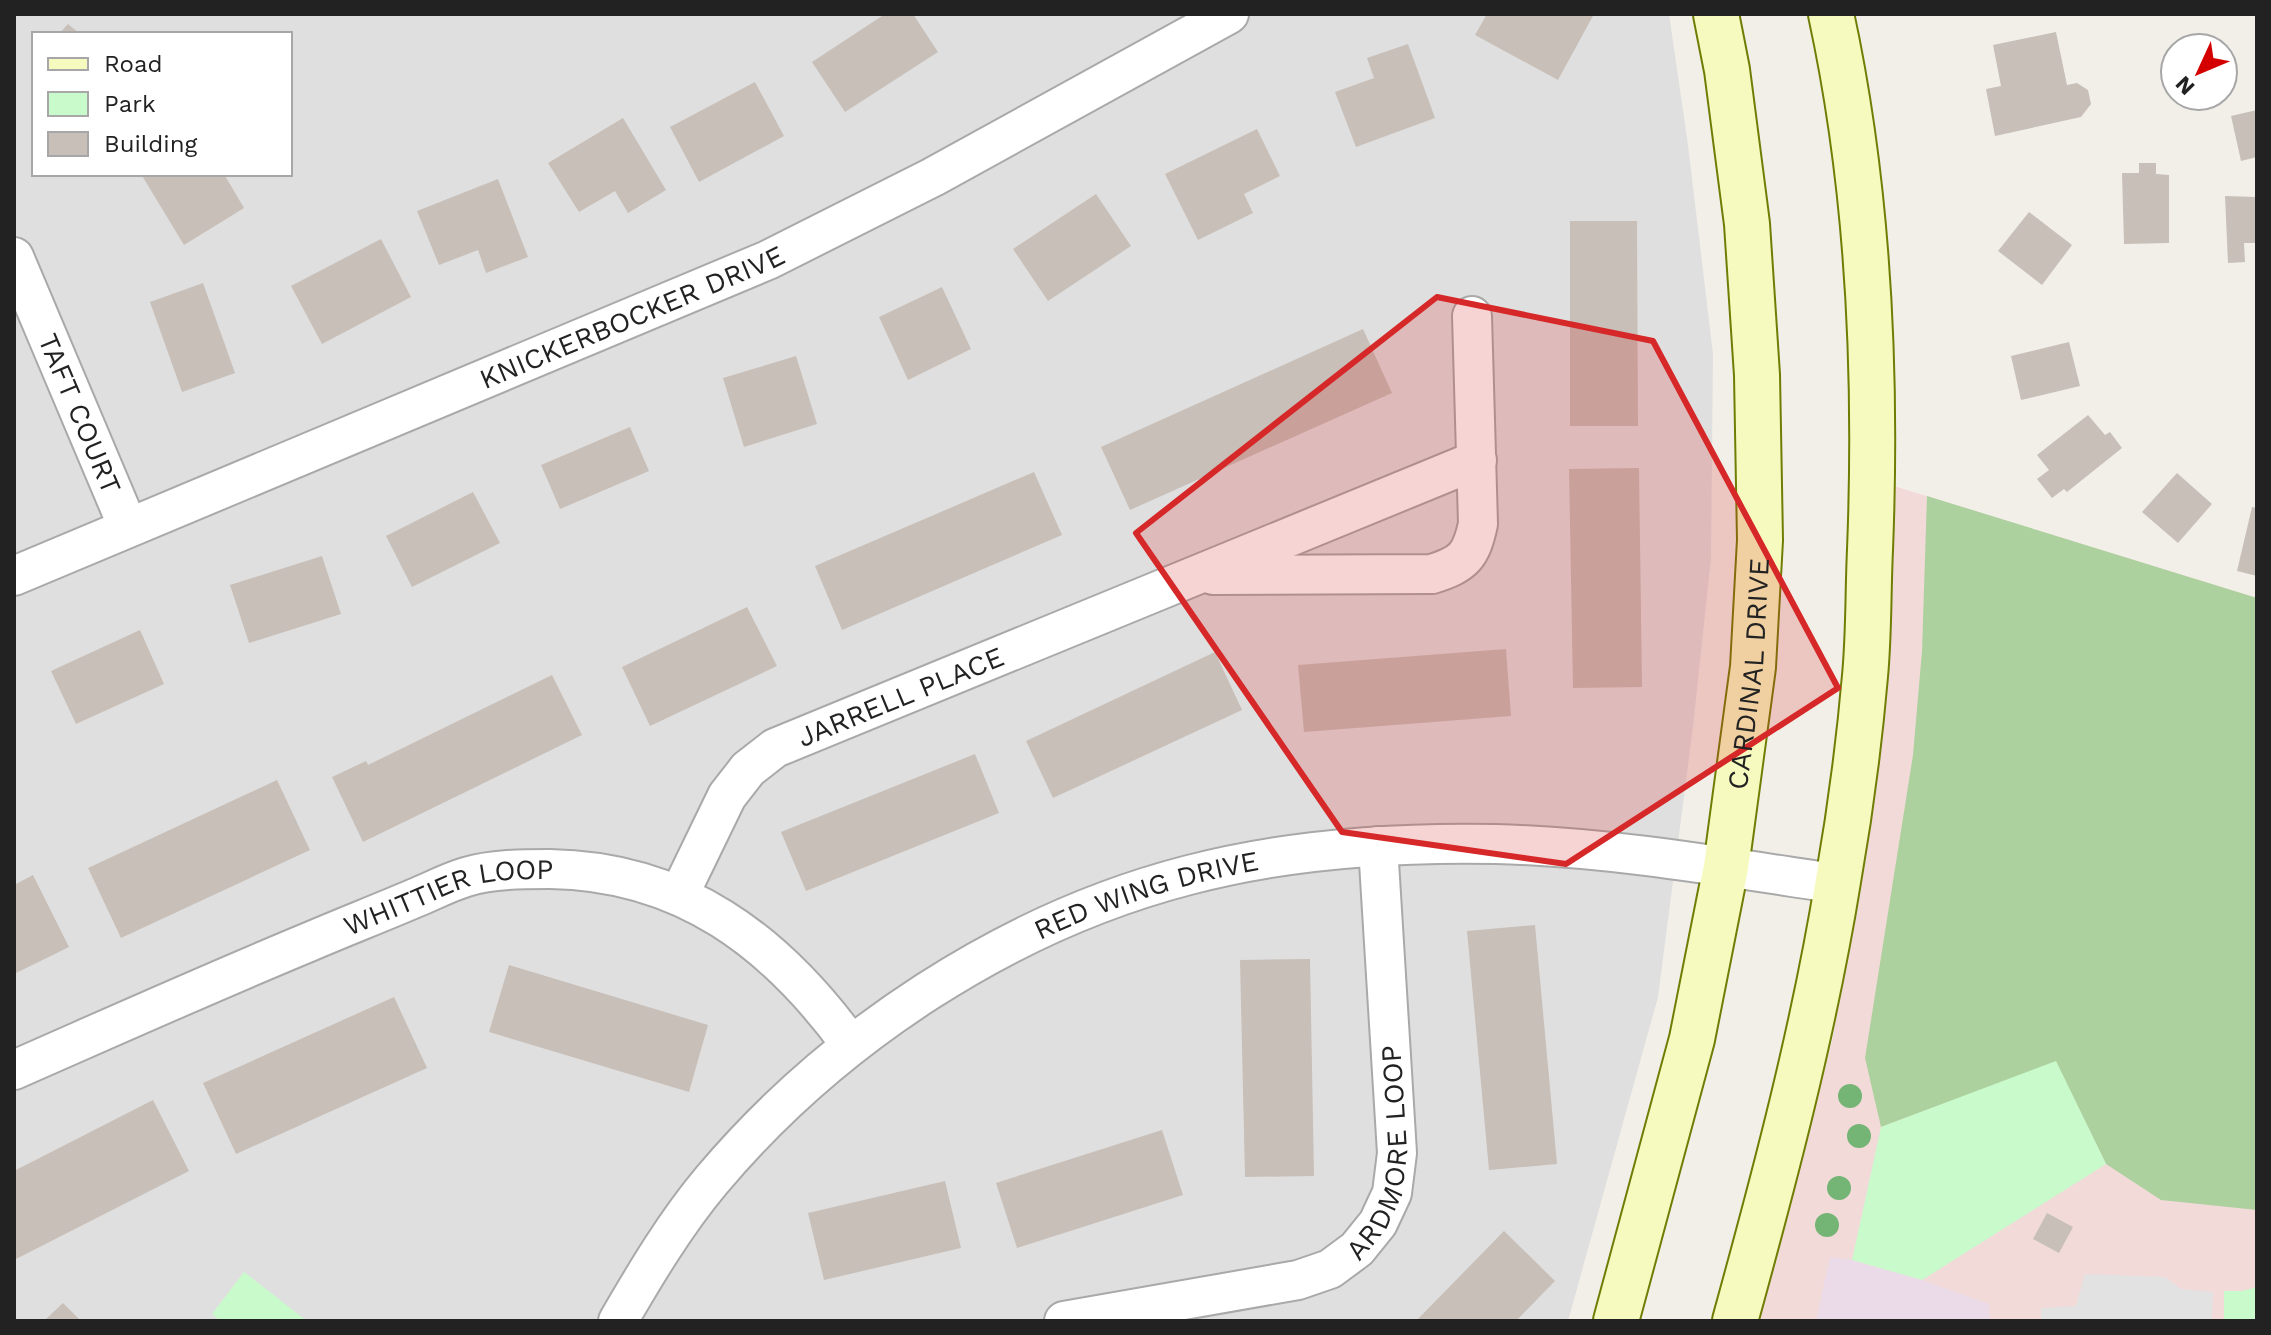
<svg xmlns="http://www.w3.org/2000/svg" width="2271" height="1335" viewBox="0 0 2271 1335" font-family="'Work Sans',sans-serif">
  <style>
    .residential { fill: #e0dfdf; fill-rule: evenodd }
    .commercial { fill: #f2dad9 }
    .industrial { fill: #ebdbe8 }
    .forest { fill: #add19e }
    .park { fill: #c8facc }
    .parking { fill: #e2e2e2 }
    .building { fill: #c7bfb8 }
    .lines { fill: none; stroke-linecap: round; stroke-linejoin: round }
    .minor-casing { stroke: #a9a9a9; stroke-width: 42 }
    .secondary-casing { stroke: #707d05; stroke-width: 48 }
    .minor { stroke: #fff; stroke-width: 38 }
    .secondary { stroke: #f7fabf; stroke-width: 44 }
    .tree { fill: #74b475 }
    .marked { fill: #d62828; fill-opacity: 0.2; stroke: #d62828; stroke-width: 6; stroke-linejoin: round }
    .labels { text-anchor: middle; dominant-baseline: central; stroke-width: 7; stroke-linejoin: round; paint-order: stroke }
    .street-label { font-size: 28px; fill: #222; stroke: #fff }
  </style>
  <rect width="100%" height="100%" fill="#f2efe9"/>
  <path class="residential" d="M14,14H1669L1688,145L1713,354L1711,558L1693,727L1658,997L1568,1321H14ZM34,34H290V174H34Z"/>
  <polygon class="commercial" points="1894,486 2257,598 2257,1321 1758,1321 1832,1041 1857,905 1880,742"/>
  <polygon class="industrial" points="1830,1257 1852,1260 1922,1280 1989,1304 1990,1321 1816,1321"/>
  <polygon class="forest" points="1927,496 2257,598 2257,1210 2161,1200 2106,1164 2056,1062 1881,1127 1865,1058 1913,755 1922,651"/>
  <g class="park">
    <polygon points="2056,1061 2106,1164 1922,1280 1852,1260 1881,1127"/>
    <polygon points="244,1272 307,1321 220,1321 212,1314"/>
    <polygon points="2257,1287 2257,1321 2224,1321 2224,1291 2242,1291"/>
  </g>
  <polygon class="parking" points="2085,1274 2165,1277 2181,1289 2213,1292 2212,1321 2041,1321 2041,1308 2076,1306"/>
  <g class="building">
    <polygon points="885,14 913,14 938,52 845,112 812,62"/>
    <polygon points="1487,14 1594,14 1558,80 1475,35"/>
    <polygon points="68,24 80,34 59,34"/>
    <polygon points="2056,32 2067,85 2077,83 2088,90 2091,104 2081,117 1995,136 1986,89 2001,86 1993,45"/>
    <polygon points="1408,44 1435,118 1356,147 1335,92 1374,78 1367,58"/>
    <polygon points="755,82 784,136 699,182 670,127"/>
    <polygon points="2257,110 2257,157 2241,161 2231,116"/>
    <polygon points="623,118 666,190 628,213 615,191 579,212 548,163"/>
    <polygon points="1257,129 1280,176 1244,194 1253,213 1198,240 1165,174"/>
    <polygon points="2139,163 2156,163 2156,174 2169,175 2169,243 2124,244 2122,173 2139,173"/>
    <polygon points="141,174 224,174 244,208 184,245"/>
    <polygon points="498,179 528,257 486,273 478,250 439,265 417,211"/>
    <polygon points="1096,194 1131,246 1048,301 1013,249"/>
    <polygon points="2225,196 2257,197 2257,243 2244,243 2245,262 2228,263"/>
    <polygon points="2029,212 2072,245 2042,285 1998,251"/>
    <polygon points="1570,221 1637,221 1638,426 1570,426"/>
    <polygon points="381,239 411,297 322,344 291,286"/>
    <polygon points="203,283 235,373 182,392 150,302"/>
    <polygon points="942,287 971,349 908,380 879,317"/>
    <polygon points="1363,329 1392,393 1130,510 1101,447"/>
    <polygon points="2069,342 2080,386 2021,400 2011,356"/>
    <polygon points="796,356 817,424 744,447 723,378"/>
    <polygon points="2088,415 2105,435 2110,432 2122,448 2067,492 2064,489 2052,498 2037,479 2049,470 2037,455"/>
    <polygon points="630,427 649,471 560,509 541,465"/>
    <polygon points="1639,468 1642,687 1573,688 1569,469"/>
    <polygon points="1034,472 1062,535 842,630 815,566"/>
    <polygon points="2177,473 2212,504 2178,543 2142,512"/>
    <polygon points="473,492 500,543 412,587 386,536"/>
    <polygon points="2252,507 2257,508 2257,576 2237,571"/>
    <polygon points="322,556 341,614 249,643 230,585"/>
    <polygon points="747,607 777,666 650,726 622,667"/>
    <polygon points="140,630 164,684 76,724 51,671"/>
    <polygon points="1506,649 1511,716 1304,732 1298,665"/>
    <polygon points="1215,652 1242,710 1053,798 1026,741"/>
    <polygon points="552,675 582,735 363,842 332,777 366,761 368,765"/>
    <polygon points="975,754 999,813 806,891 781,832"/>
    <polygon points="277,780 310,850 121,938 88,868"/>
    <polygon points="33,875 69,947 14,974 14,885"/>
    <polygon points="1535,925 1557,1164 1489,1170 1467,931"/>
    <polygon points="1310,959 1314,1176 1245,1177 1240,960"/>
    <polygon points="509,965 708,1025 689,1092 489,1032"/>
    <polygon points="394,997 427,1068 236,1154 203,1083"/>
    <polygon points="153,1100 189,1171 14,1260 14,1171"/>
    <polygon points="1162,1130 1183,1195 1017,1248 996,1183"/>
    <polygon points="945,1181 961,1248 824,1280 808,1213"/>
    <polygon points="2047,1213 2073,1227 2059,1253 2033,1239"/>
    <polygon points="1504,1231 1555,1281 1516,1321 1416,1321"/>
    <polygon points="63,1303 81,1321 44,1321"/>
  </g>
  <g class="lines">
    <g class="minor-casing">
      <g id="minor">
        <path id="s1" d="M14,257L128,527"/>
        <path d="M1213,575L1432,574C1464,564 1471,556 1478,524L1472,316"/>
        <path id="s2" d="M14,576L768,260L933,177L1229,14"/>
        <path id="s3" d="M679,895L727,796L748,769L775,748L1477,460"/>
        <path id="s4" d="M14,1070C112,1027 210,983 309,942C344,927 380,913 415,898C432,891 449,882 466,877C492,869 523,869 550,869C683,871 775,941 851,1045"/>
        <path id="s5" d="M618,1321C646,1273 675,1224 711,1181C832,1037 1007,922 1189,875C1288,849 1394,842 1496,844C1611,847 1725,867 1838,884"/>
        <path id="s6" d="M1064,1321L1298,1280L1330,1269L1357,1249L1378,1223L1392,1193L1397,1153L1378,846"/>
      </g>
    </g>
    <g class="secondary-casing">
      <g id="secondary">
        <path id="s7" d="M1616,1321L1692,1039L1726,867L1753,667L1760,540L1757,375L1747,224L1727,70L1716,14"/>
        <path d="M1735,1321C1775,1176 1814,1029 1838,881C1850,813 1859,745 1865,676C1869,634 1868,592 1870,550C1877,371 1869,189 1831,14"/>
      </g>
    </g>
    <use href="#minor" class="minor"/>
    <use href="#secondary" class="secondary"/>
  </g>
  <g class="tree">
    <circle cx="1850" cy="1096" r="12"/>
    <circle cx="1859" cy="1136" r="12"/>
    <circle cx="1839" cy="1188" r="12"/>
    <circle cx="1827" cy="1225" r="12"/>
  </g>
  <path class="marked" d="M1437,297L1653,341L1838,688L1566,864L1342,832L1136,533Z"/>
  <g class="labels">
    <g class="street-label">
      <text stroke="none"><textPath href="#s2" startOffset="670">KNICKERBOCKER DRIVE</textPath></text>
      <text stroke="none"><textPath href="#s1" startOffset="170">TAFT COURT</textPath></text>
      <text stroke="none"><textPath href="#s7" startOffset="662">CARDINAL DRIVE</textPath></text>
      <text stroke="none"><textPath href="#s3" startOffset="314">JARRELL PLACE</textPath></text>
      <text stroke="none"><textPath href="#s5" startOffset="698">RED WING DRIVE</textPath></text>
      <text stroke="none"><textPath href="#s4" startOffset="470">WHITTIER LOOP</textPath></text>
      <text stroke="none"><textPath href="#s6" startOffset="408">ARDMORE LOOP</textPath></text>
    </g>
  </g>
  <rect width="2271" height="1335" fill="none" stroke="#222222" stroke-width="32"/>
  <rect x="32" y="32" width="260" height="144" fill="#ffffff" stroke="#a7a7a7" stroke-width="2"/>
  <rect x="48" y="58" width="40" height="12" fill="#f7fabf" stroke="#a7a7a7" stroke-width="2"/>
  <text x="104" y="72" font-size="24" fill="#222222">Road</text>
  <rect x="48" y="92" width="40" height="24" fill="#c8facc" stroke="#a7a7a7" stroke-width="2"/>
  <text x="104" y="112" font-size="24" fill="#222222">Park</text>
  <rect x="48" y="132" width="40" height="24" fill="#c7bfb8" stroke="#a7a7a7" stroke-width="2"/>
  <text x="104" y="152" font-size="24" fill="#222222">Building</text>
  <g transform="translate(2199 72) rotate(226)"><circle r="38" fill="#ffffff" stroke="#a7a7a7" stroke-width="2"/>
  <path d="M0-6L14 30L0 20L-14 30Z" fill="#d40000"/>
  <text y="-12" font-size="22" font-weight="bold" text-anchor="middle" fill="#222222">N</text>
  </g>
</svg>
